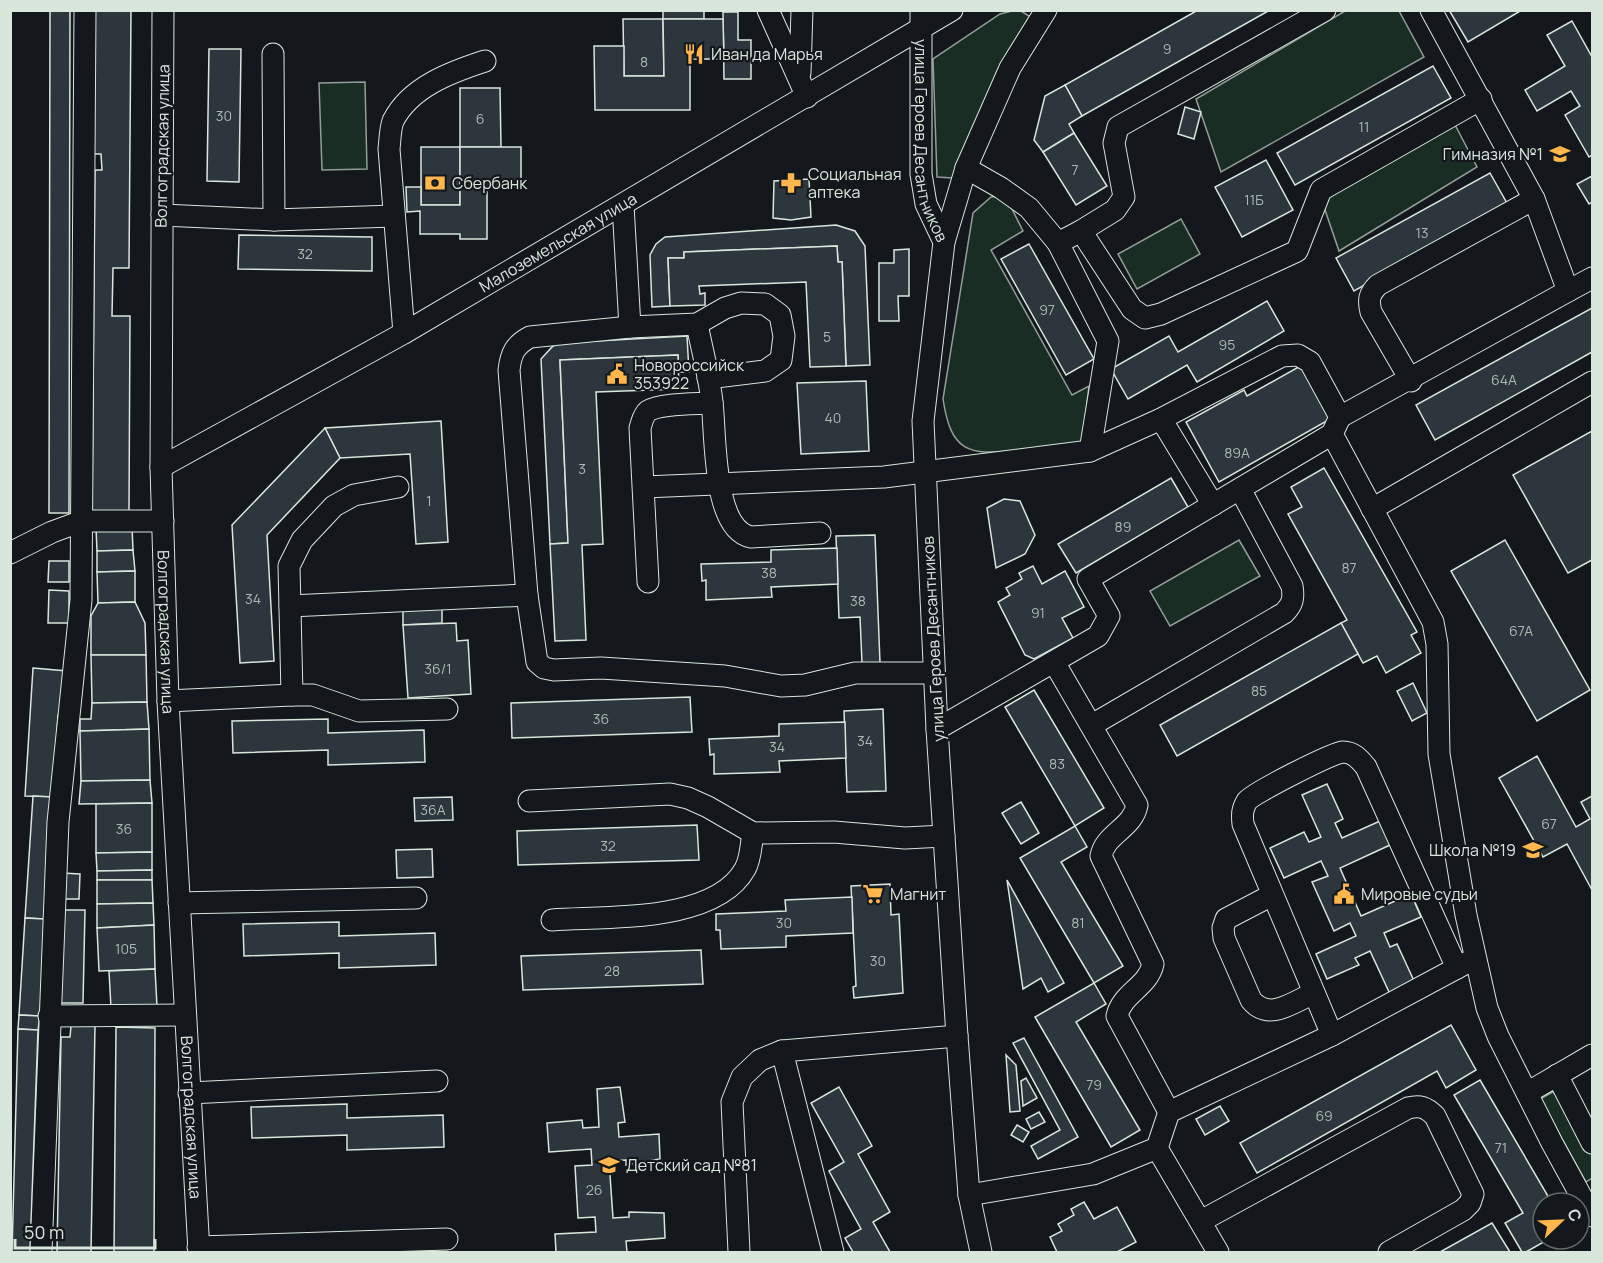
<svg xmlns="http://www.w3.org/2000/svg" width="1603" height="1263" viewBox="0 0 1603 1263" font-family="Manrope,sans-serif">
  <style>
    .green { fill: #1a2d24; stroke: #939e99; stroke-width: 1.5 }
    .building { fill: #2c363c; stroke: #d8e6dc; stroke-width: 1.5 }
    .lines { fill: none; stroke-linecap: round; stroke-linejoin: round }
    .minor-casing { stroke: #d8e6dc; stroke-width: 23 }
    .minor { stroke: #14181c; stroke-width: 21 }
    .labels { text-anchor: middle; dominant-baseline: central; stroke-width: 4.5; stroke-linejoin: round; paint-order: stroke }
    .number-label { font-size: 14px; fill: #adbab4 }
    .poi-label { font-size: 16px; fill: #d8e6dc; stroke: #14181c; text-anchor: start }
    .street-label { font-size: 16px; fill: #d8e6dc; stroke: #14181c }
  </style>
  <rect width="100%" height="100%" fill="#14181c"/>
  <g class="green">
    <polygon points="1012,11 1021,11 1034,19 953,178 937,177 933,59 1000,14"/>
    <polygon points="1345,11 1399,11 1424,57 1221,172 1196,99"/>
    <polygon points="365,82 367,169 322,170 319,83"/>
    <polygon points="1453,121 1477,167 1339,251 1321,198"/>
    <path d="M1005,195L1023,231L991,250L1072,395L1089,386L1082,443C1060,445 1039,448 1017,450C968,456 951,452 943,399L973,213L991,197Z"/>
    <polygon points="1181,219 1200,254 1137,289 1118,254"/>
    <polygon points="1239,540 1260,576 1170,626 1150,591"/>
    <polygon points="1558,1089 1592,1153 1592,1178 1586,1182 1540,1099"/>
  </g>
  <g class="building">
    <polygon points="50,10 70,10 69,513 49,513"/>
    <polygon points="94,10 131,10 129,268 113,268 112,316 130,316 129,513 92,513 95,170 102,170 101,154 93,154"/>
    <rect x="663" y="10" width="41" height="9"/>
    <polygon points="1198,10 1270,10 1082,116 1065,85"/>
    <polygon points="1449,10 1522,10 1468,42"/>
    <polygon points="723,12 738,12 738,40 751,40 751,79 724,79"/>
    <polygon points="623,19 663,19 664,76 624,76"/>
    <polygon points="663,19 723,19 724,59 690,59 690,110 595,110 594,46 624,46 624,76 664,76"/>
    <polygon points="1572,21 1592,57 1592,155 1589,157 1565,115 1580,106 1571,91 1537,111 1525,90 1565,66 1547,35"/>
    <polygon points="209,49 241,49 239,182 207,181"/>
    <polygon points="1433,66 1451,98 1295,185 1277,153"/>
    <polygon points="1065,85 1082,116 1069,124 1074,133 1043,152 1034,140 1045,96"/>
    <polygon points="460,88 500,88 501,147 460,147"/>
    <polygon points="1185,107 1201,112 1194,139 1178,134"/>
    <polygon points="1074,133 1107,186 1076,205 1043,152"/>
    <rect x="421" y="147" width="39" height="58"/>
    <polygon points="460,147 521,147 521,187 487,187 487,239 460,239 460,234 420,234 420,211 407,212 406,187 421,187 421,205 460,205"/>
    <polygon points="1266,160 1293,210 1242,237 1215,187"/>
    <polygon points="1490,173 1508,205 1354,291 1336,258"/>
    <polygon points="1592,176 1592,202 1589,204 1577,184"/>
    <polygon points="809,179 811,217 791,220 773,218 774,181"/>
    <polygon points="836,225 855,231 865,246 870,365 846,366 842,262 838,262 837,246 684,252 684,258 668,258 670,306 652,307 650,255 656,244 665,237"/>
    <polygon points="239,235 372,237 372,271 238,269"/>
    <polygon points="1029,244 1094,359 1066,375 1001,259"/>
    <polygon points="837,246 838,262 842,262 846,366 810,367 806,282 699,286 700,294 705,293 705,305 670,306 668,258 684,258 684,252"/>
    <polygon points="909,249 909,296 898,296 899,321 879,321 879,263 894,263 894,250"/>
    <polygon points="1267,301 1284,331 1197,382 1187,365 1128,399 1111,369 1169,336 1178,352"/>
    <polygon points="1592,308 1592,352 1435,440 1416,405"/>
    <polygon points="687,336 689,372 679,372 678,355 560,360 568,543 550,544 541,359 553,346 560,343"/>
    <polygon points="678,355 679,389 596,392 603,544 582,545 586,640 555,641 550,544 568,543 560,360"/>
    <polygon points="1302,365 1332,418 1219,482 1186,422 1244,390 1247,396"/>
    <polygon points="866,381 869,451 801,454 797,383"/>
    <polygon points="441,421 448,542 416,544 410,454 340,458 325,428"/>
    <polygon points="325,428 340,458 267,535 274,661 240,663 232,525"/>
    <polygon points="1592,431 1592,560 1568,573 1513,475"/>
    <polygon points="1324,468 1417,632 1411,635 1421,653 1386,673 1377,656 1363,663 1341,623 1347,620 1288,514 1302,507 1291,487"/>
    <polygon points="1171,478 1188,507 1076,573 1058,544"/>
    <polygon points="1004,499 1020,501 1035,535 1025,554 996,568 987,508"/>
    <polygon points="132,527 133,550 97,551 96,528"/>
    <polygon points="875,535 880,663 862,663 860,617 839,618 836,536"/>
    <polygon points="1505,540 1590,690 1537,721 1451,571"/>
    <polygon points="837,548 838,584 771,587 772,597 706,600 706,580 702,581 701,564 771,562 771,550"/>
    <polygon points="133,550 135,571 97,572 97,551"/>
    <polygon points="49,561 69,561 69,582 48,582"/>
    <polygon points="1033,566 1042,584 1065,571 1084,607 1062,618 1073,638 1034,659 1025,655 998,602 1010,595 1006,588 1022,579 1019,573"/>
    <polygon points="135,571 135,602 98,603 97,572"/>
    <polygon points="49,590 69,591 69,623 48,623"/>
    <polygon points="135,602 145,623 146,655 91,655 91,616 98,603"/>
    <polygon points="442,608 442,623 403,625 403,610"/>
    <polygon points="456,623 457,641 468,640 471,694 408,698 403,625"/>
    <polygon points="1341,623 1358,654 1177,756 1160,725"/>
    <polygon points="91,655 146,655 147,702 92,703"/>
    <polygon points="33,668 67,671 64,715 58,715 53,797 25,796"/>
    <polygon points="1413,683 1427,713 1412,721 1397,691"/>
    <polygon points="1034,690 1104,808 1075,826 1005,707"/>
    <polygon points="690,697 692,732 512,738 511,703"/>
    <polygon points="147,702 149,729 80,731 80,719 91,719 92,703"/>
    <polygon points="883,709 886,791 847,792 844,711"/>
    <polygon points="328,719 328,733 424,730 425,762 328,765 328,750 233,753 232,721"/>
    <polygon points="845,722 846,758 779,761 780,772 714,774 714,754 710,755 709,739 779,736 779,724"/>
    <polygon points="149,729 150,780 81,781 80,731"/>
    <polygon points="1537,756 1576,827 1590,819 1581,802 1592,796 1592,890 1567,844 1543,857 1499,778"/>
    <polygon points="150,780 152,803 79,804 81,781"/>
    <polygon points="1327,784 1343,819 1335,823 1342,838 1380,821 1390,845 1340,868 1361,916 1411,894 1421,917 1384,933 1390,947 1397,944 1415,983 1390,994 1370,951 1355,958 1359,965 1327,979 1316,954 1356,936 1350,923 1334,931 1312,882 1328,876 1321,861 1284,878 1270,848 1304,832 1309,842 1321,837 1302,795"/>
    <polygon points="33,796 53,797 45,919 25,918"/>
    <polygon points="452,797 453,820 415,821 414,798"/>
    <polygon points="1021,802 1039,833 1021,844 1002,813"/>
    <polygon points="152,803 152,852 96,853 96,804"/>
    <polygon points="697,825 699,860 518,865 517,831"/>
    <polygon points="1075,826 1087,847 1061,862 1123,966 1094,983 1020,858"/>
    <polygon points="432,849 433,877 397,878 396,850"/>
    <polygon points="152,852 152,870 97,871 96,853"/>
    <polygon points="152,870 152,880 97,880 97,871"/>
    <polygon points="62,873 80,874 79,899 62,899"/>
    <polygon points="97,880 152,880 153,903 97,904"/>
    <polygon points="1007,880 1064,983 1048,992 1041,978 1023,989"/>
    <polygon points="890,884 891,915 899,914 903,993 854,998 853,987 856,986 851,886"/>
    <polygon points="852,897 853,933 786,936 786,947 721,949 720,930 716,930 716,914 786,911 785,900"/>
    <polygon points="153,903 154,925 97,928 97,904"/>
    <polygon points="62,910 85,910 83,1003 60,1003"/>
    <polygon points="25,918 45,919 40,1016 19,1015"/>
    <polygon points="339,922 339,936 435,933 436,965 339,968 339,953 244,956 243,924"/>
    <polygon points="154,925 155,969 99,971 97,928"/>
    <polygon points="701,950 703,984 523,990 521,956"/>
    <polygon points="155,969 157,1006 111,1008 109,971"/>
    <polygon points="1094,983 1106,1004 1076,1022 1140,1130 1111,1147 1035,1017"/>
    <polygon points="19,1015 40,1016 38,1030 18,1029"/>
    <polygon points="1451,1025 1476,1070 1446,1088 1437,1071 1257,1173 1240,1143"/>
    <polygon points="71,1026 95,1026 91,1252 57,1252 61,1037 70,1037"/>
    <polygon points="116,1027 155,1028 154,1252 114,1252"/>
    <polygon points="18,1029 38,1030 30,1252 12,1252"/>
    <polygon points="1024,1038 1078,1137 1038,1159 1031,1146 1060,1130 1013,1043"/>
    <polygon points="1006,1055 1016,1065 1020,1111 1010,1112"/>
    <polygon points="1026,1078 1037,1098 1023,1106 1021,1081"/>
    <polygon points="1480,1080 1552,1203 1543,1203 1543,1239 1549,1239 1526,1252 1522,1252 1505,1223 1523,1213 1454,1095"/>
    <polygon points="620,1087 625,1122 618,1123 619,1137 659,1134 660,1159 626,1165 626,1160 609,1161 613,1218 629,1217 629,1212 664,1213 665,1238 626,1241 627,1252 556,1252 555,1234 596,1232 595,1217 578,1218 575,1166 592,1165 591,1149 549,1152 547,1123 582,1120 583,1128 599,1127 597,1089"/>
    <polygon points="839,1087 872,1146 858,1154 890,1212 873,1222 890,1252 853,1252 845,1238 861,1229 829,1171 844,1162 811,1103"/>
    <polygon points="347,1104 347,1118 443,1115 444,1147 347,1150 347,1135 252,1138 251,1107"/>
    <polygon points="1220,1106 1229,1121 1205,1135 1196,1119"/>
    <polygon points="1039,1112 1045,1122 1031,1129 1026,1119"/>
    <polygon points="1017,1125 1029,1132 1023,1142 1011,1135"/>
    <polygon points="1084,1202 1094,1219 1117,1207 1136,1242 1117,1252 1057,1252 1050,1237 1062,1231 1058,1224 1074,1215 1071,1209"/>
    <polygon points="1492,1223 1510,1252 1440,1252"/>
  </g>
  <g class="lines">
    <g class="minor-casing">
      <g id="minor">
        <path id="s1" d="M163,10L161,467L168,701L199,1252"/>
        <polyline points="768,10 807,97"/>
        <path id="s2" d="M921,10V174L926,204L944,242"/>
        <polyline points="273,54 274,220"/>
        <polyline points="800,73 802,10"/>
        <polyline points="966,168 1001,188 1029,208 1058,243 1081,231 1132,309 1145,318 1161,314 1297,251 1321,190 1481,99"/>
        <polyline points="623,205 630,327 697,324 725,308 741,303 765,304 780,315 784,336 781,360 765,371 708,378"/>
        <polyline points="162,215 274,220 394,216"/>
        <polyline points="1081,231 1115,210 1124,197 1114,143 1118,127 1325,10"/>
        <polyline points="1058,243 1108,341 1090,451"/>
        <polyline points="1568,291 1592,278"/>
        <path d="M697,324C702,350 709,375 712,402C716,434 712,529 751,537L820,533"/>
        <path d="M630,327L530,337C515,345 511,353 509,370L527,595L537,662L544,668L554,670L601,668L725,676L781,686L805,685L855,673H934"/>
        <path d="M404,333L389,149C390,141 390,129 393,121C410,87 451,72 485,61"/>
        <path d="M1411,381L1371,312C1368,300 1369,294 1378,285L1534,199"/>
        <polyline points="1340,417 1568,291 1534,199 1431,10"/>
        <polyline points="1161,419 1213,505"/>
        <path id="s3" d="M161,467L404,333L952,10"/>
        <polyline points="644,487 884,477 1090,451 1161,419 1282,356 1298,355 1310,362 1340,417 1332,434 1433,622 1437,644 1439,754 1466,915 1487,1008 1498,1036 1552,1143 1592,1216"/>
        <polyline points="1372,509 1592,382"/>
        <polyline points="10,553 52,532 82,521 163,521"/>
        <path d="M648,582L640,428C642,422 643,415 648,411C660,403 697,404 712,403"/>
        <polyline points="290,606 527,595"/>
        <path d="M1054,662L1137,805C1133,828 1105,834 1101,856L1153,964C1148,987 1122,993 1117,1016L1169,1112"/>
        <polyline points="292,695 289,566 302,540 334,506 354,495 398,487"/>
        <polyline points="168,701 292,695 313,695 359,711 447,709"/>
        <path d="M1092,725L1284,613C1293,604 1294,598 1292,586L1240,489"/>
        <polyline points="937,729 1098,636 1109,616 1088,579 1332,434"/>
        <polyline points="529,801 670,794 688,798 708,807 753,833 834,832 905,838 944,836"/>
        <path d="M1272,895L1226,919L1223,928L1224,938L1251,1000C1269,1022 1293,1002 1314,993"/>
        <polyline points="179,903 416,898"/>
        <path d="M552,920C607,916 715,923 745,869C751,859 751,843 753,833"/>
        <polyline points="49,1016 185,1015"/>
        <path d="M1332,1035L1243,824C1242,815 1242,809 1247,801C1253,793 1332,753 1343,752C1354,752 1360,760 1366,767L1457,968"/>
        <polyline points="782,1051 833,1252"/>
        <polyline points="1557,1075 1592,1143"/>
        <polyline points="189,1093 437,1081"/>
        <polyline points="1527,1093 1592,1055"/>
        <polyline points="1157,1148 1218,1252"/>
        <polyline points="969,1195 1093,1174 1157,1148 1169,1112 1332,1035 1468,962"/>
        <path d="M1201,1221L1408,1108C1420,1105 1426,1107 1435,1116L1473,1194L1470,1203L1463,1210L1389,1252"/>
        <polyline points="198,1247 447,1239"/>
        <polyline points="41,1252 58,822 81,600 85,10"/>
        <polyline points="739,1252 732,1102 742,1077 760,1060 782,1051 957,1036"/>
        <polyline points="981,1252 969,1195 957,1036 937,729 923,421 944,242 966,168 1010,68 1046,10"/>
      </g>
    </g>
    <use href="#minor" class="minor"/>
  </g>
  <defs>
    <g id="restaurant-bare" transform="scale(1.62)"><path d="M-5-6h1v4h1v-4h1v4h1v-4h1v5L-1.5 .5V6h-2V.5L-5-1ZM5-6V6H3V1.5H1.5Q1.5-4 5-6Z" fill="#ffb74d" stroke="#14181c" stroke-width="2.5" paint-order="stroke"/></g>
    <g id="school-bare" transform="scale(1.62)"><path d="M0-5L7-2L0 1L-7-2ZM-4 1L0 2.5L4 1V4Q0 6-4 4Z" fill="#ffb74d" stroke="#14181c" stroke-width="2.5" paint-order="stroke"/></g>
    <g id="bank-bare" transform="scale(1.62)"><path d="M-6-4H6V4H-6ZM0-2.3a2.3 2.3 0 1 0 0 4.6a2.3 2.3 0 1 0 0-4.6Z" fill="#ffb74d" stroke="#14181c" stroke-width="2.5" paint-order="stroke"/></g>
    <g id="pharmacy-bare" transform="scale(1.62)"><path d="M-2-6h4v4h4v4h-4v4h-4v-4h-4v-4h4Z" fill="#ffb74d" stroke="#14181c" stroke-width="2.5" paint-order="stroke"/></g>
    <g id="civic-bare" transform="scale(1.62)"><path d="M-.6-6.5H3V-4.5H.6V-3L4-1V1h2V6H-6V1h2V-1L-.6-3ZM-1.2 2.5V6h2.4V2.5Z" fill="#ffb74d" stroke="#14181c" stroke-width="2.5" paint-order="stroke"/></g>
    <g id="supermarket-bare" transform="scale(1.62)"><path d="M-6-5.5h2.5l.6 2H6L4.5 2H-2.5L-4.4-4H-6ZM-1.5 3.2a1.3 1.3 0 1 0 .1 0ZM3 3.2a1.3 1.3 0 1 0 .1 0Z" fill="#ffb74d" stroke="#14181c" stroke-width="2.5" paint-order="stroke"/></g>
  </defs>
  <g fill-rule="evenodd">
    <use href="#restaurant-bare" x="694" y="54"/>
    <use href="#school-bare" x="1560" y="154"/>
    <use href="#bank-bare" x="435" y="183"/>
    <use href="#pharmacy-bare" x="791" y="183"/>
    <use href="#civic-bare" x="617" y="374"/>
    <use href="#school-bare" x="1533" y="850"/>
    <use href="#supermarket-bare" x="873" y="894"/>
    <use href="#civic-bare" x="1344" y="894"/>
    <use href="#school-bare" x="609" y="1165"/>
  </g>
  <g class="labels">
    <g class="number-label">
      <text x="1167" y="48">9</text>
      <text x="644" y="61">8</text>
      <text x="224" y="115">30</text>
      <text x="480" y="118">6</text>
      <text x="1364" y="126">11</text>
      <text x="1075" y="169">7</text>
      <text x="1254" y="199">11Б</text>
      <text x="1422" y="232">13</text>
      <text x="305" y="253">32</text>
      <text x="1047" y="309">97</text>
      <text x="827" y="336">5</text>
      <text x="1227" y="344">95</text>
      <text x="1504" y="379">64А</text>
      <text x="833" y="417">40</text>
      <text x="1237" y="452">89А</text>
      <text x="582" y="468">3</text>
      <text x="429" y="500">1</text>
      <text x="1123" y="526">89</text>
      <text x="1349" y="567">87</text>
      <text x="769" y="572">38</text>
      <text x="253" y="598">34</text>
      <text x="858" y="600">38</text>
      <text x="1038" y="612">91</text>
      <text x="1521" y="630">67А</text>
      <text x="438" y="668">36/1</text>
      <text x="1259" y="690">85</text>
      <text x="601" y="718">36</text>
      <text x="865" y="740">34</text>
      <text x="777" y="746">34</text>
      <text x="1057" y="763">83</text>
      <text x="433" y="809">36А</text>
      <text x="1549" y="823">67</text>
      <text x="124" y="828">36</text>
      <text x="608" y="845">32</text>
      <text x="784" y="922">30</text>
      <text x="1078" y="922">81</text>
      <text x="126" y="948">105</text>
      <text x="878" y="960">30</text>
      <text x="612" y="970">28</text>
      <text x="1094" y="1084">79</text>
      <text x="1324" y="1115">69</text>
      <text x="1501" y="1147">71</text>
      <text x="594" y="1189">26</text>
    </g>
    <g class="poi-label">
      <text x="711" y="54">Иван да Марья</text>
      <text x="1543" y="154" text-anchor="end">Гимназия №1</text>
      <text x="808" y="174">Социальная<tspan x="808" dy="18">аптека</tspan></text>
      <text x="452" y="183">Сбербанк</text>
      <text x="634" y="365">Новороссийск<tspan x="634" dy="18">353922</tspan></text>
      <text x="1516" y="850" text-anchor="end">Школа №19</text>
      <text x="890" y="894">Магнит</text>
      <text x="1361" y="894">Мировые судьи</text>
      <text x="626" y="1165">Детский сад №81</text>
    </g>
    <g class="street-label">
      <text stroke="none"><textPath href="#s2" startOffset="132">улица Героев Десантников</textPath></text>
      <text transform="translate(162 146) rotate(-89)">Волгоградская улица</text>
      <text stroke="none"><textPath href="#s3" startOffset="456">Малоземельская улица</textPath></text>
      <text stroke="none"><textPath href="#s1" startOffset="622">Волгоградская улица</textPath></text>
      <text transform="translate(933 639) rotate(-93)">улица Героев Десантников</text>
      <text stroke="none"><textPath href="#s1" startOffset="1108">Волгоградская улица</textPath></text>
    </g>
  </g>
  <rect width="1603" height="1263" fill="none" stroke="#d8e6dc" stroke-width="24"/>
  <g transform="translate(1561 1221) rotate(67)"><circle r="28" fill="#14181c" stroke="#626a69" stroke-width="1.5"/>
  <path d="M0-4.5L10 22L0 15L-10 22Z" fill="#ffb74d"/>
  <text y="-9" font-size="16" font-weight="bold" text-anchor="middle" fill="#d8e6dc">С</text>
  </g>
  <path d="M15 1239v9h140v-9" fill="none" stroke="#d8e6dc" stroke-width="3"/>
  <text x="24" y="1239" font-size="18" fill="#d8e6dc" stroke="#14181c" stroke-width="4.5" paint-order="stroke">50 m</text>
</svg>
